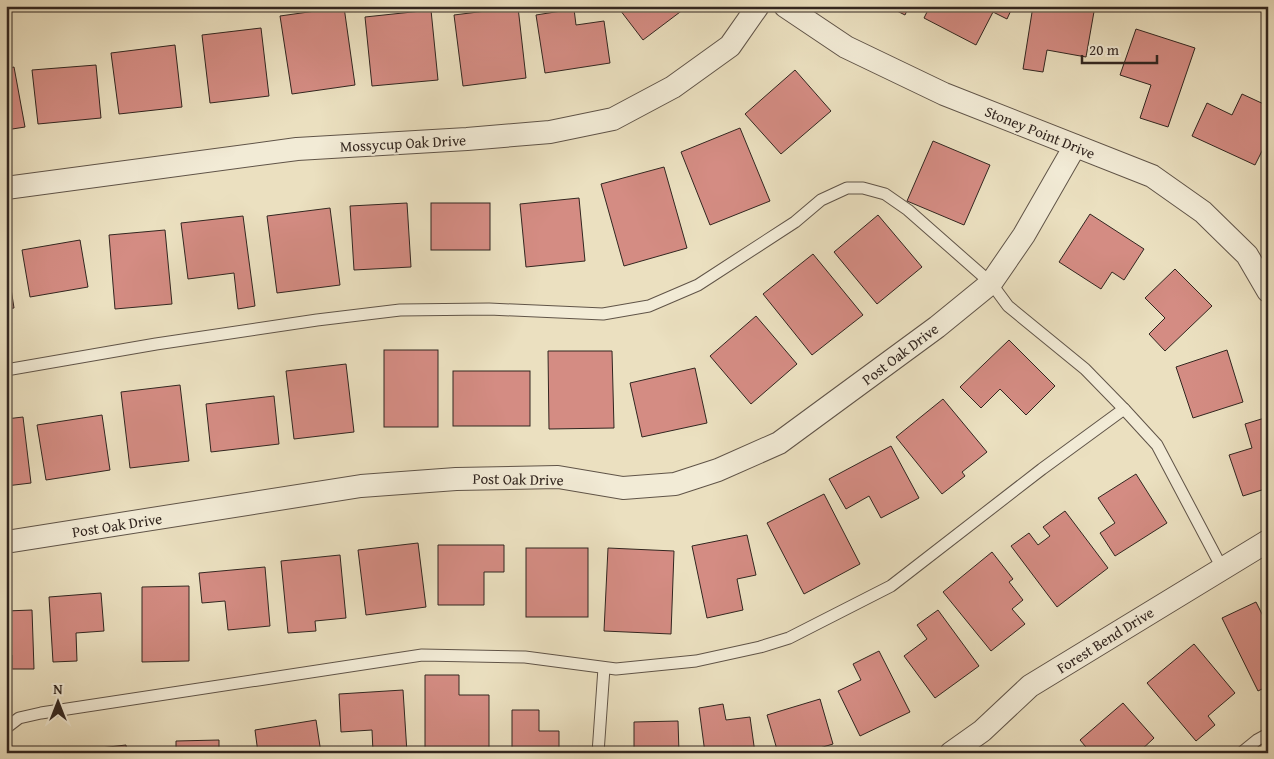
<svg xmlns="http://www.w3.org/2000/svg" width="1274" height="759" viewBox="0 0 1274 759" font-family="'Gentium Book Plus',serif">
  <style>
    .building { fill: #d48c83; stroke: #322620 }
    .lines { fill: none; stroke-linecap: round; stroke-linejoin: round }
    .service-casing { stroke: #605448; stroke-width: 13 }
    .minor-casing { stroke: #605448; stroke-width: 24 }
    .service { stroke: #f2ebd6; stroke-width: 11 }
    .minor { stroke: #f2ebd6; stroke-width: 22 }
    .labels { text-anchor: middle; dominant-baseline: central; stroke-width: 4; stroke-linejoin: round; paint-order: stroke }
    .street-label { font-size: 15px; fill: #322620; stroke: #f2ebd6 }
  </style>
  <rect width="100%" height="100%" fill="#ebe0c0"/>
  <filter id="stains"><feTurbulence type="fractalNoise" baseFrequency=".004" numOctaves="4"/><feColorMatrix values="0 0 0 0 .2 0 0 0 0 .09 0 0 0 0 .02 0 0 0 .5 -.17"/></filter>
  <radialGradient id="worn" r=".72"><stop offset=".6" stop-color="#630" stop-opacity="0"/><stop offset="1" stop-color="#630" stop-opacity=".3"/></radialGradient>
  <g class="building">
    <polygon points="617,6 688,6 643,40"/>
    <polygon points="887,6 909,6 905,15"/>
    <polygon points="930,6 1013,6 1007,19 993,12 976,45 924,18"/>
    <polygon points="1033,6 1095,6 1086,57 1047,50 1043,72 1023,69"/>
    <polygon points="344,7 355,85 292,94 280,16"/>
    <polygon points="518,7 526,78 463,86 454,15"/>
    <polygon points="574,9 576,25 604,21 610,63 545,73 536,15"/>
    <polygon points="431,10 438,80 372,86 365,17"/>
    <polygon points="261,28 269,96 210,103 202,35"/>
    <polygon points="1136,29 1195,48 1168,127 1140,118 1151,85 1120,75"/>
    <polygon points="175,45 182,107 119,114 111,53"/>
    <polygon points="96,65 101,118 38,124 32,70"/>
    <polygon points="14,67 25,127 6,130 6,69"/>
    <polygon points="795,70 831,111 781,154 745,114"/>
    <polygon points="1242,94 1268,106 1268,139 1255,165 1192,136 1207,103 1232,115"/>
    <polygon points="740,128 770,201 710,225 681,152"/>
    <polygon points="933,141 990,165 964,225 907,201"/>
    <polygon points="664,167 687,248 624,266 601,184"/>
    <polygon points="579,198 585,261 526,267 520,204"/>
    <polygon points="407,203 411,267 354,270 350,206"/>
    <rect x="431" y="203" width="59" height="47"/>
    <polygon points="330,208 340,285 277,293 267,216"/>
    <polygon points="1090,214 1144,249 1124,280 1112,272 1101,289 1059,262"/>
    <polygon points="878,215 922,267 877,304 834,252"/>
    <polygon points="243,216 255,306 238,309 234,273 188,279 181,223"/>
    <polygon points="165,230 172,304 115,309 109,235"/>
    <polygon points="80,240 88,287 30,297 22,250"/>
    <polygon points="813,254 863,315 812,355 763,294"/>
    <polygon points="6,256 14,308 6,309"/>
    <polygon points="1175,269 1212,306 1165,351 1149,334 1165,318 1145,298"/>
    <polygon points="756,316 797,364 751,404 710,356"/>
    <polygon points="1009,340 1055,386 1026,415 1000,389 981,408 960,387"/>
    <rect x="384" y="350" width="54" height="77"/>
    <polygon points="1227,350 1243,402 1193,418 1176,367"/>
    <polygon points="548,351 612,351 614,428 549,429"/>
    <polygon points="346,364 354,432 294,439 286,371"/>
    <polygon points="695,368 707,423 642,437 630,383"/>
    <rect x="453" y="371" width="77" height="55"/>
    <polygon points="180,385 189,461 130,468 121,392"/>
    <polygon points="274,396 279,444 211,452 206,404"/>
    <polygon points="943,399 987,452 962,472 965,476 942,494 896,437"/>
    <polygon points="102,415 110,470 46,480 37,425"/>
    <polygon points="23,417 31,483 6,486 6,419"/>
    <polygon points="1268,417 1268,488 1243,496 1229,455 1252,448 1245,424"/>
    <polygon points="891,446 919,498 881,518 869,496 846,509 829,479"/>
    <polygon points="1136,474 1167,523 1115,556 1100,533 1115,523 1098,498"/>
    <polygon points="824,494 860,564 804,594 767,523"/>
    <polygon points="1065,511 1108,568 1057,607 1011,546 1029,533 1038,545 1050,536 1043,527"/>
    <polygon points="747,535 756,575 737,579 743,610 707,618 692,546"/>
    <polygon points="418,543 426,607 366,615 358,550"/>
    <polygon points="438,545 504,545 504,572 484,572 484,605 438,605"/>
    <rect x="526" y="548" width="62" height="69"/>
    <polygon points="608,548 674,551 671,634 604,631"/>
    <polygon points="992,552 1013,579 1009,582 1023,600 1012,609 1025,624 991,651 943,592"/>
    <polygon points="340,555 346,618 315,621 316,631 288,633 281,561"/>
    <polygon points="265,567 270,626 228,630 225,601 202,603 199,573"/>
    <polygon points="189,586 189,661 142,662 142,587"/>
    <polygon points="101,593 104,631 76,633 77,661 53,662 49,597"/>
    <polygon points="1256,602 1268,626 1268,686 1258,691 1222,618"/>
    <polygon points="32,610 34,669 12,669 12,655 6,655 6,611"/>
    <polygon points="938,610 979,666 935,698 904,656 927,639 917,625"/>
    <polygon points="1194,644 1235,693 1208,716 1215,725 1196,741 1147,683"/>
    <polygon points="879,651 910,712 860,736 838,691 861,680 853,664"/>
    <polygon points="425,675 459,675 459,695 489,695 489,753 425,753"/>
    <polygon points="403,690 407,753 356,753 373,752 372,730 341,732 339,694"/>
    <polygon points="820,699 833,744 803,753 778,753 767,715"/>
    <polygon points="1123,703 1154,738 1138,753 1091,753 1080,740"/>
    <polygon points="723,704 726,720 750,717 755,753 705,753 699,708"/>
    <polygon points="512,710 539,710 539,731 559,731 559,753 512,753"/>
    <polygon points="316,720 321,753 258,753 255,730"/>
    <polygon points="678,721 679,753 634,753 634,722"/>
    <polygon points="219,740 219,753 176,753 176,741"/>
    <polygon points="126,745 127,753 100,753 100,748"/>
  </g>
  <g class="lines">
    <g class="service-casing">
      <g id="service">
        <polyline points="6,370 156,344 317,320 400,310 489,309 603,314 649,306 698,285 795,222 821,200 847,188 863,188 885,194 908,210 991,283 1008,306 1085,369 1124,409 1157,445 1222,568"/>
        <polyline points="6,728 19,718 41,713 422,655 525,657 616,669 696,661 760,647 789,638 891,586 1042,469 1124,409"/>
        <polyline points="598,753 604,668"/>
        <polyline points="1241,753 1257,740 1268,734"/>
      </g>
    </g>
    <g class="minor-casing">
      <g id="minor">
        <polyline points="785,6 846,47 944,94 1152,176 1203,212 1247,255 1268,291"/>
        <polyline points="6,188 297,149 467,139 550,132 613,119 673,87 730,46 758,6"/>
        <polyline points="6,542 361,486 456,479 558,477 623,488 675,484 718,470 779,443 937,327 991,283 1024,235 1075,146"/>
        <polyline points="951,753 982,731 1030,686 1268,541"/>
      </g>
    </g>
    <use href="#service" class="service"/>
    <use href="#minor" class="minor"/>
  </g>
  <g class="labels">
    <g class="street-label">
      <text transform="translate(1040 132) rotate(22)">Stoney Point Drive</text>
      <text transform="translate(403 143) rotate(-3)">Mossycup Oak Drive</text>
      <text transform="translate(900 354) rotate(-37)">Post Oak Drive</text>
      <text transform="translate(518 479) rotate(1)">Post Oak Drive</text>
      <text transform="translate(117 525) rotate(-9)">Post Oak Drive</text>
      <text transform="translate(1105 640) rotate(-32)">Forest Bend Drive</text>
    </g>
  </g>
  <rect width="1274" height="759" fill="none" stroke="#ebe0c0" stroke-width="25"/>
  <rect x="8" y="8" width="1259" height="744" fill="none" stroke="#322620" stroke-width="2.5"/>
  <rect x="12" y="12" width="1249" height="734" fill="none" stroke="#322620"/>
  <g transform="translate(58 702)" stroke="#f2ebd6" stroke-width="4" paint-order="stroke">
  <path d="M0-4L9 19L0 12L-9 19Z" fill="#322620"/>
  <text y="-8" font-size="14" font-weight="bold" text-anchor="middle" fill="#322620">N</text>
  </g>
  <path d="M1082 55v8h75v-8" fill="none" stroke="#322620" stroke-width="2.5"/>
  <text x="1089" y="55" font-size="15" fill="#322620" stroke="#f2ebd6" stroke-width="4" paint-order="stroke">20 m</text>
  <rect width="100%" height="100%" filter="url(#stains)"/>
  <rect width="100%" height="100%" fill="url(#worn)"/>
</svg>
